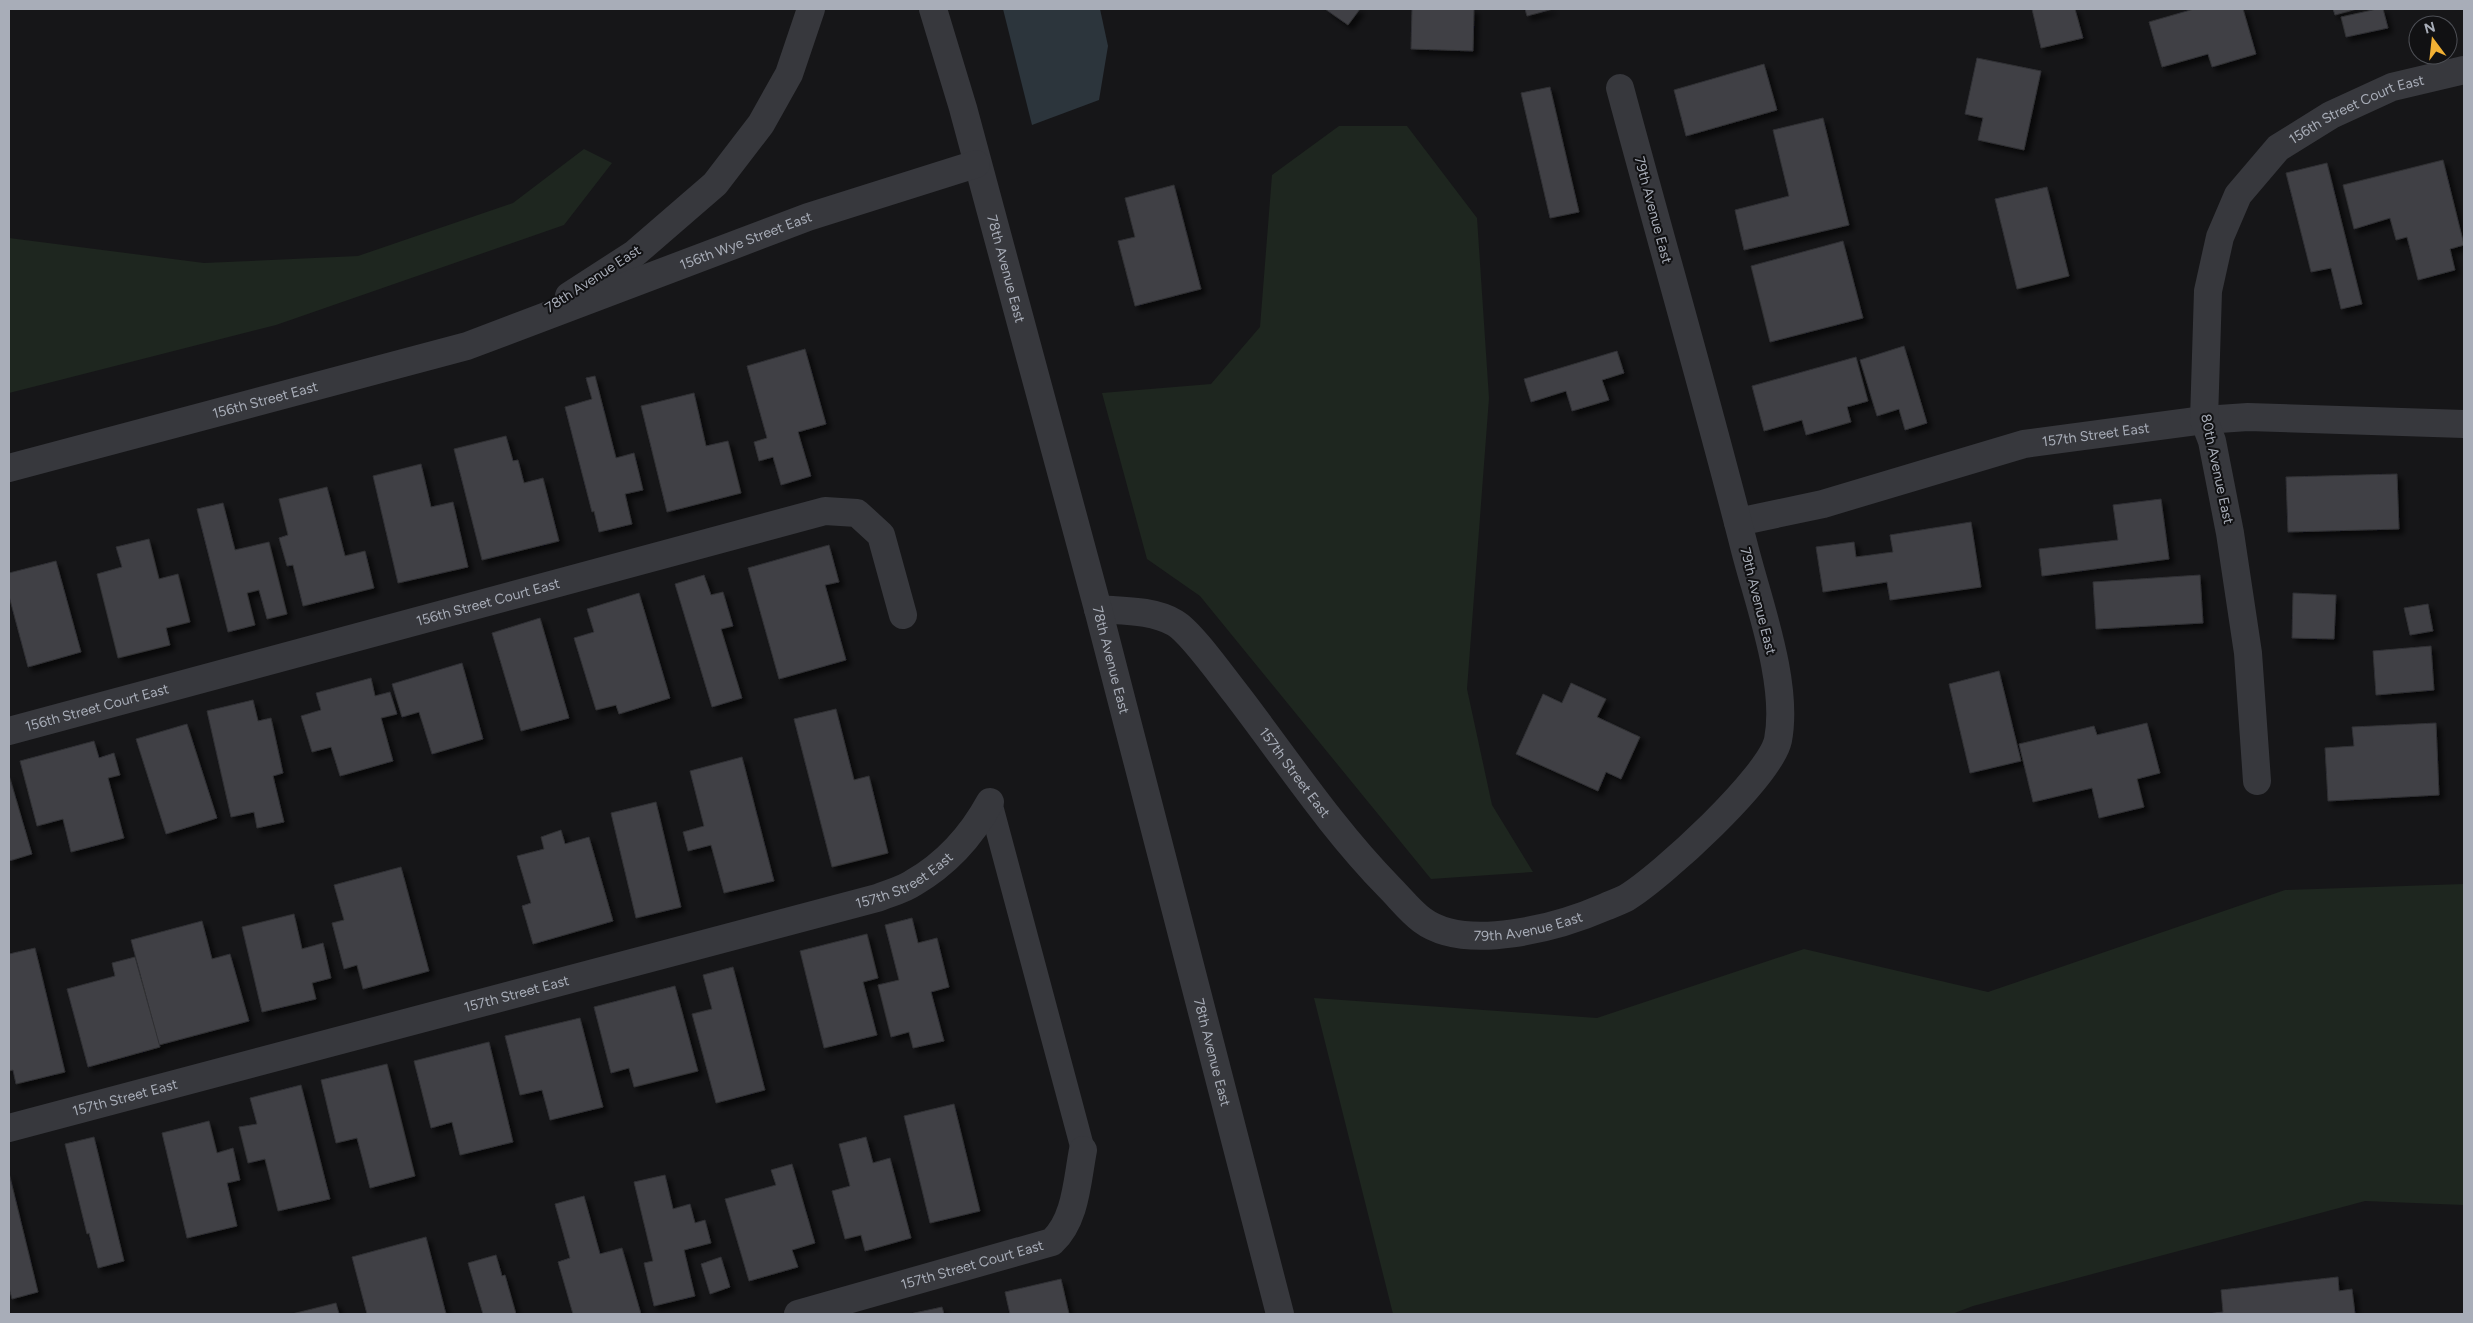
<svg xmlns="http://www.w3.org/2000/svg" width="2473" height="1323" viewBox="0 0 2473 1323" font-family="Figtree,sans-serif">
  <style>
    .green { fill: #1e261f }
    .water { fill: #2c353c }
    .building { fill: #404145; stroke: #303034; filter: url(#shadow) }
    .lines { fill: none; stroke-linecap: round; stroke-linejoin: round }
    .service { stroke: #37383d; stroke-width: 24 }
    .minor { stroke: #37383d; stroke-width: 28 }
    .tertiary { stroke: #37383d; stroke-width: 28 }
    .labels { text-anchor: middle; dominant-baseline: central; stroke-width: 4; stroke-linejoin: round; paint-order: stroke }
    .street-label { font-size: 14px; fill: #a8adb8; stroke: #111113 }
  </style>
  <defs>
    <filter id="shadow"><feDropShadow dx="4.5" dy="4.5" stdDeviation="2.5" flood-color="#0009"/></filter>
  </defs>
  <rect width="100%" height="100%" fill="#161618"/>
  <g class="green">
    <polygon points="1339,126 1407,126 1477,218 1489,398 1467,689 1492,805 1533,872 1431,879 1200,596 1147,559 1102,393 1211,384 1260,327 1272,175"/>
    <polygon points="584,149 612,163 564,225 276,325 9,393 9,238 204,263 358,256 513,203"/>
    <polygon points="2464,884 2464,1205 2365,1201 1973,1306 1952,1314 1393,1314 1314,998 1597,1018 1804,949 1988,992 2285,890"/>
  </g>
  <polygon class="water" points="1003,9 1100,9 1108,46 1099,100 1032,125"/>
  <g class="building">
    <polygon points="1325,9 1360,9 1348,25"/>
    <polygon points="1412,9 1474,9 1473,51 1411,49"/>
    <polygon points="1525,9 1553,9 1527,16"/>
    <polygon points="2032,9 2075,9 2083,38 2041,48"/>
    <polygon points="2194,9 2243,9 2256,54 2212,67 2208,54 2162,67 2149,22"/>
    <polygon points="2333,9 2357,9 2335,15"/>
    <polygon points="2377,9 2383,9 2388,28 2346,37 2341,17"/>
    <polygon points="1977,58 2041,71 2024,150 1978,140 1983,118 1965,114"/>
    <polygon points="1764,64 1777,110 1686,136 1674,90"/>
    <polygon points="1550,87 1579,212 1550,218 1521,93"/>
    <polygon points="1823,118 1849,225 1744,250 1735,210 1789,196 1773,130"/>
    <polygon points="2443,160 2464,245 2450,249 2455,270 2418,280 2407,237 2396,240 2390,218 2354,229 2343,185"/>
    <polygon points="2327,163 2362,304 2341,309 2331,268 2311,272 2286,173"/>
    <polygon points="1174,185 1201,289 1135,306 1118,241 1135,237 1125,198"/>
    <polygon points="2047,187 2069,276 2017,289 1995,199"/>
    <polygon points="1843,241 1863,318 1770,342 1751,266"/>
    <polygon points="1904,346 1927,423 1905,430 1899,409 1877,416 1860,360"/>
    <polygon points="805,349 826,424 798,432 811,476 781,485 773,457 759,461 754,442 767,438 747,366"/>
    <polygon points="1617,351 1624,373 1602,380 1609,400 1572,411 1566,391 1531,402 1524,379"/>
    <polygon points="1856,357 1868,401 1847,407 1851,422 1806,435 1802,420 1764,431 1752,386"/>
    <polygon points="595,376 616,458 634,453 643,490 625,494 632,524 599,532 594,511 592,512 565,407 592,399 586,378"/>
    <polygon points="694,393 706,446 728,441 741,493 667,512 641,406"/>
    <polygon points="506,436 513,461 518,460 524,483 543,478 559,541 482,560 454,449"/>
    <polygon points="421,464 431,507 453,502 468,567 398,583 373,476"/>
    <polygon points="2397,474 2399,529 2288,532 2286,477"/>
    <polygon points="327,487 345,556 365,551 374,588 303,606 293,565 287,566 279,538 288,535 279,499"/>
    <polygon points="2161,499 2169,559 2042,576 2039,549 2118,540 2113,505"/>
    <polygon points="223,503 235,550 269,542 287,614 267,619 259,590 247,593 255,625 228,632 197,509"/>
    <polygon points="1971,522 1981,587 1890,600 1887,582 1823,592 1816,547 1854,542 1856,557 1893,552 1890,535"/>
    <polygon points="149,539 159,579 178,574 190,622 166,628 170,645 118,658 97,574 122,567 116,547"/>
    <polygon points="829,545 839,582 825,585 846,660 779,679 748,568"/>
    <polygon points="56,561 81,652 28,667 9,596 9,573"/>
    <polygon points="704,575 711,595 723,592 733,626 721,629 742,698 712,707 675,584"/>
    <polygon points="2200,575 2203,623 2096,629 2093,582"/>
    <polygon points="639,593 670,698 619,714 616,705 596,710 574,638 594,632 587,609"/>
    <polygon points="2293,593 2336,595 2334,639 2292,638"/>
    <polygon points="2428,604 2433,631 2410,635 2404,608"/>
    <polygon points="540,618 569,718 521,731 492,633"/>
    <polygon points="2431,646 2434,690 2376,695 2373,651"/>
    <polygon points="462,663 483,739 432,754 419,712 402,717 392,684"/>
    <polygon points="1999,671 2021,761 1970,773 1949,684"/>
    <polygon points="371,678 375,696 390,692 397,714 381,718 393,761 340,776 331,747 312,752 301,716 321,710 316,693"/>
    <polygon points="1571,683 1606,699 1597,717 1640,737 1621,779 1606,772 1598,791 1516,754 1543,694 1562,703"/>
    <polygon points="253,700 258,721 271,718 283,773 273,776 284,822 257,828 254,812 231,817 207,711"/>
    <polygon points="836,709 854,780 869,776 888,853 832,867 794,719"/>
    <polygon points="2147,723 2160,773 2137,779 2144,807 2099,818 2092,788 2033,802 2019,744 2094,726 2097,735"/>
    <polygon points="2436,723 2439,795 2328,801 2325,748 2354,746 2352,727"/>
    <polygon points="187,724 217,818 166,834 136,739"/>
    <polygon points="94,741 99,758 114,753 120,775 108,778 124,838 71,852 63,819 37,826 20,761"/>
    <polygon points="742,757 774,881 724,893 711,845 688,851 683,832 704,826 690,771"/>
    <polygon points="9,775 32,854 9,861"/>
    <polygon points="656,802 681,907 636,918 611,813"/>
    <polygon points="561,830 565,844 589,837 613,921 533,944 522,906 531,903 517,856 544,849 541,837"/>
    <polygon points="401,867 429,971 363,989 357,965 344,969 332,923 344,920 334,885"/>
    <polygon points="294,914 302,949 323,943 331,978 312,983 316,999 262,1012 242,927"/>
    <polygon points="912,918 918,943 937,938 949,987 931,992 944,1041 913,1048 909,1032 891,1037 878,985 899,980 885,925"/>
    <polygon points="202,921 212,959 230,954 249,1021 159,1045 131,940"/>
    <polygon points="867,934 878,978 863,982 877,1035 824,1048 800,951"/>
    <polygon points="35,948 65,1072 16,1084 13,1070 9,1071 9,954"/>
    <polygon points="135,957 160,1047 88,1067 67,989 115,976 112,963"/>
    <polygon points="733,967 765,1090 716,1103 692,1014 712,1009 703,975"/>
    <polygon points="675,986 698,1071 634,1087 629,1068 611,1073 594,1007"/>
    <polygon points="580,1018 603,1107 550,1120 542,1090 520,1095 505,1036"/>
    <polygon points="489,1042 513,1142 460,1155 452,1122 431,1128 414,1061"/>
    <polygon points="387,1064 415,1176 370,1188 357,1138 336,1143 321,1080"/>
    <polygon points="301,1085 330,1199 278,1211 265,1159 248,1163 239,1127 257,1124 250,1098"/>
    <polygon points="954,1104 980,1211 930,1223 904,1116"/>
    <polygon points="209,1121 217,1153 233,1148 240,1180 227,1183 237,1226 187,1238 162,1133"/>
    <polygon points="94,1137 124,1261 98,1268 89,1233 87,1234 65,1144"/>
    <polygon points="866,1137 873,1163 890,1158 911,1238 865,1251 861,1235 845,1239 832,1191 850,1186 839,1144"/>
    <polygon points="792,1164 815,1243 792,1250 798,1267 749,1281 725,1199 776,1185 771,1170"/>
    <polygon points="9,1173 38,1292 12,1299 9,1288"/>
    <polygon points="665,1175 673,1209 690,1204 695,1223 705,1220 711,1243 684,1250 695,1296 654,1306 644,1263 653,1261 634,1182"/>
    <polygon points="584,1196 600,1254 622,1248 641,1314 573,1314 558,1262 570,1258 555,1204"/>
    <polygon points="426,1237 446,1314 367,1314 352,1257"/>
    <polygon points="496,1255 502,1276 505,1275 516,1314 483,1314 468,1263"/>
    <polygon points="721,1257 730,1287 710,1294 701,1264"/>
    <polygon points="2338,1277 2339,1291 2352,1289 2355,1314 2207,1314 2223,1312 2221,1290"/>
    <polygon points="1061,1279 1069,1314 1010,1314 1005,1292"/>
    <polygon points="336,1303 339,1314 292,1314"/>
    <polygon points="942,1307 944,1314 910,1314"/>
  </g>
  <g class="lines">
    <polyline class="service" points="990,802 1083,1150"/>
    <g class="minor">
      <path id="s1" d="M1738,522L1823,504L2024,444L2204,420L2248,417L2464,424"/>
      <path id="s2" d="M1098,609C1123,611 1153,610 1175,623C1191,632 1224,679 1237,695C1286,759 1332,829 1389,887C1400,898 1410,911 1422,920C1466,953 1559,927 1605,907C1612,904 1620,901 1626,898C1661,877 1770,777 1778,740C1789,683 1758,602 1744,546C1705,393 1661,241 1620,88"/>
      <path id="s3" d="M9,731L825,511L857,513L881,535L903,615"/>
      <path id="s4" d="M2257,781L2248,653L2230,533L2212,441L2204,420L2208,291L2220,237L2238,195L2278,148L2331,115L2392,87L2464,70"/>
      <path id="s5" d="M9,1128L877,898C889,893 903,890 913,883C946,864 972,835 990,802"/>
      <path id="s6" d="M798,1314L1052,1242C1076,1220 1077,1181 1083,1150"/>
    </g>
    <g class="tertiary">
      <path id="s7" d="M933,9L963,108L1098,609L1280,1314"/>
      <polyline points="569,296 634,254 715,184 761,124 789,74 811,9"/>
      <path id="s8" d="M9,468L467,346L808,217L976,164"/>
    </g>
  </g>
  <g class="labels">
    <g class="street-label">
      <text stroke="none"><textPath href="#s4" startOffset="746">156th Street Court East</textPath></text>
      <text transform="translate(1653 210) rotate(75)">79th Avenue East</text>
      <text stroke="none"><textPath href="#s8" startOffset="772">156th Wye Street East</textPath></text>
      <text stroke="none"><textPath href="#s7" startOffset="270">78th Avenue East</textPath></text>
      <text transform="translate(593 279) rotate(-33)">78th Avenue East</text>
      <text stroke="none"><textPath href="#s8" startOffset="265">156th Street East</textPath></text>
      <text stroke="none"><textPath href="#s1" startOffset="369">157th Street East</textPath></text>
      <text transform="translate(2217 469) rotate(78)">80th Avenue East</text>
      <text transform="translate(1758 601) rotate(76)">79th Avenue East</text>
      <text stroke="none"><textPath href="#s3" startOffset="496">156th Street Court East</textPath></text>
      <text stroke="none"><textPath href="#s7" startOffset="675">78th Avenue East</textPath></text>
      <text stroke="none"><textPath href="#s3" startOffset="91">156th Street Court East</textPath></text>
      <text stroke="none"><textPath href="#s2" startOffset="271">157th Street East</textPath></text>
      <text stroke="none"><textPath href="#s5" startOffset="930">157th Street East</textPath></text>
      <text stroke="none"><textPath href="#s2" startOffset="576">79th Avenue East</textPath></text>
      <text stroke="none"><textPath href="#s5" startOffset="525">157th Street East</textPath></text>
      <text stroke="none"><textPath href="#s7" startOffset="1080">78th Avenue East</textPath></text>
      <text stroke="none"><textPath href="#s5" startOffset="120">157th Street East</textPath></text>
      <text stroke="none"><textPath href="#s6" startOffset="181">157th Street Court East</textPath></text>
    </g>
  </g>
  <rect width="2473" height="1323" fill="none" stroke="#a8adb8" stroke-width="20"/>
  <g transform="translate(2433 40) rotate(345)"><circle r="24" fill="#111113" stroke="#4d4f55"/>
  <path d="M0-4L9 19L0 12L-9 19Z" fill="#f2b134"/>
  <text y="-8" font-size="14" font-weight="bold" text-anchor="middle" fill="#a8adb8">N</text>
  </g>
</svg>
